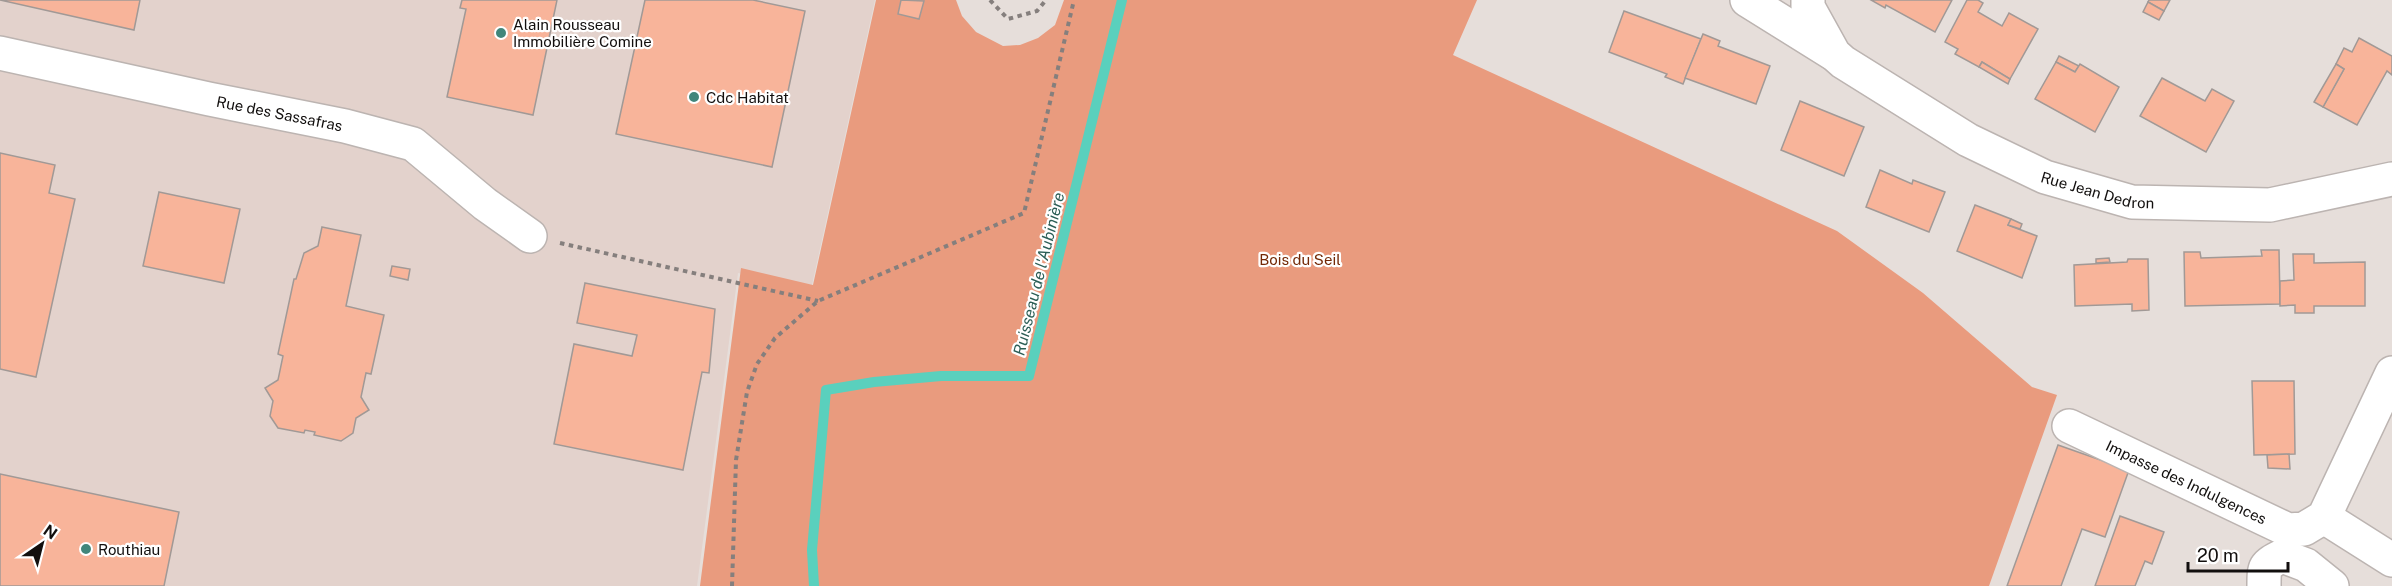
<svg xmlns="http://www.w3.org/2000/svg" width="2392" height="586" viewBox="0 0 2392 586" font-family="'Public Sans',sans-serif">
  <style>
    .built { fill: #e3d2cc }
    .green { fill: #e99b7e }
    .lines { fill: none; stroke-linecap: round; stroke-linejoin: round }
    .stream { stroke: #5ad0bd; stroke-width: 10 }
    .building { fill: #f8b49a; stroke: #a19996; stroke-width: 1.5 }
    .minor-casing { stroke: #bcb4b1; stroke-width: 36 }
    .path { stroke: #857f7d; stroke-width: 4; stroke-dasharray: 4.5 4.5; stroke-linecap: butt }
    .minor { stroke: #fff; stroke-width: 33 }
    .poi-dot { fill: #41867b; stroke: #fff; stroke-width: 2 }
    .labels { text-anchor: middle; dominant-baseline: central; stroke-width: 4.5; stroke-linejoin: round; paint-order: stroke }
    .poi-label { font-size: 15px; fill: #120f0e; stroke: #fff; text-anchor: start }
    .street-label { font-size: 15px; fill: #120f0e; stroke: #fff }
    .park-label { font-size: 15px; fill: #732906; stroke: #fff }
    .water-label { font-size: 16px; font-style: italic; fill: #2c5e56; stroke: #fff }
  </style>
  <rect width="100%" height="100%" fill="#e6deda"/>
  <polygon class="built" points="0,0 875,0 812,285 738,273 697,586 0,586"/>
  <polygon class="green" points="876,0 956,0 962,16 976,32 1003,46 1020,45 1038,38 1055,25 1064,0 1477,0 1453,55 1837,231 1923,293 2032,387 2057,395 1989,586 700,586 741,268 813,285"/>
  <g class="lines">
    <polyline class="stream" points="814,586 812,550 826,390 874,382 941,376 1029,376 1122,0"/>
  </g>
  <g class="building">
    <polygon points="0,0 140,0 134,30"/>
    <polygon points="462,0 557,0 533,115 447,97 466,9 460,8"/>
    <polygon points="645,0 753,0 805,11 772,167 616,134"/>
    <polygon points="901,0 924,1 919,19 898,14"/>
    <polygon points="1871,0 1952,0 1935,32 1886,5 1885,8"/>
    <polygon points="1967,0 1978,0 1983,3 1978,12 2002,26 2009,13 2038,29 2010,79 1982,62 1979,67 1955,54 1958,49 1945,42"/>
    <polygon points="2149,0 2170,0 2164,11 2148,2"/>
    <polygon points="2148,2 2164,11 2159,20 2143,12"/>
    <polygon points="1624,11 1701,39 1683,84 1665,77 1667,74 1609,52"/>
    <polygon points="1703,34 1720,41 1718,46 1770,66 1756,104 1685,78"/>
    <polygon points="2359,38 2392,56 2392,75 2387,71 2357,125 2323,107 2344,69 2336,64 2344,48 2352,52"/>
    <polygon points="2059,56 2079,66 2075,72 2056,62"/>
    <polygon points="1982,62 2010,79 2008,84 1979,67"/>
    <polygon points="2056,62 2075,72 2080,64 2119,87 2095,132 2035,99"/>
    <polygon points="2336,64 2344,69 2323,107 2314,102"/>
    <polygon points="2162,78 2205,101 2212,89 2234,101 2206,152 2140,116"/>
    <polygon points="1800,101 1864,127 1844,176 1781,150"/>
    <polygon points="0,153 55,165 49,193 75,199 36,377 0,369"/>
    <polygon points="1880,170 1912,184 1913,180 1945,192 1929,232 1866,207"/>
    <polygon points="159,192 240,209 224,283 143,266"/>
    <polygon points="1975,205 2011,219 2008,225 2037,236 2022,278 1957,251"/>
    <polygon points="2011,219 2022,224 2020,229 2008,225"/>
    <polygon points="322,227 361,235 346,306 384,315 371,374 366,373 361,397 369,410 356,418 353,433 341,441 314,435 315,432 305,430 304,433 278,428 270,416 273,401 265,388 278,380 283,356 278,354 294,279 296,279 304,253 318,246"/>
    <polygon points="2261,250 2279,250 2280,304 2185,306 2184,252 2200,252 2201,258 2262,256"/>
    <polygon points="2293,254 2314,254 2314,263 2365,262 2365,306 2314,306 2314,313 2295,313 2295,305 2280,306 2280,281 2294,280"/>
    <polygon points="2109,258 2110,262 2096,263 2096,259"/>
    <polygon points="2128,259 2148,259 2149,310 2132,311 2132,304 2075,306 2074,265 2127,262"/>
    <polygon points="392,266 410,269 408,280 390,276"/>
    <polygon points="585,283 715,309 709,373 702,372 683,470 554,444 574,344 632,356 637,335 577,323"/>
    <polygon points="2252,381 2294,381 2295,454 2254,455"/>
    <polygon points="2058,445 2129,470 2105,537 2082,529 2061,586 2007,586"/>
    <polygon points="2289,454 2290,469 2268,468 2267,455"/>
    <polygon points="0,474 179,512 164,586 0,586"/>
    <polygon points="2120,516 2164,532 2152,564 2145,561 2135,586 2095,586"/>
  </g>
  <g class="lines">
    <g class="minor-casing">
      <g id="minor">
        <polyline points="1747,0 1832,53"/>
        <path id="s1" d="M1808,0V7L1834,54L1843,62L1968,140L2045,177L2132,202L2270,205L2392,179"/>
        <path id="s2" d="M0,53L209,99L345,126L413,144L485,204L530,236"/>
        <path id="s3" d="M2069,426L2288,530L2304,529L2324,517L2392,373"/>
        <polyline points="2324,517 2392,560"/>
        <path d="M2264,586C2264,566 2264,565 2282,556L2306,565L2332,586"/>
      </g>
    </g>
    <g class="path">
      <polyline points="990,0 1008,19 1037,11 1046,0"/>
      <polyline points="560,243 818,301"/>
      <polyline points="732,586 736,460 747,392 757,364 775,338 818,301 1024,213 1074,0"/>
    </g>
    <use href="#minor" class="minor"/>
  </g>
  <g class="poi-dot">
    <circle cx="501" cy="33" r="6"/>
    <circle cx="694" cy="97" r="6"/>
    <circle cx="86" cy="549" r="6"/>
  </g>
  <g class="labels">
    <g class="poi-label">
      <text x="513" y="24">Alain Rousseau<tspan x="513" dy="17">Immobilière Comine</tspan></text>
      <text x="706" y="97">Cdc Habitat</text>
      <text x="98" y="549">Routhiau</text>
    </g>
    <g class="street-label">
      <text stroke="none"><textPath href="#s2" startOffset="286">Rue des Sassafras</textPath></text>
      <text stroke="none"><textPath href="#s1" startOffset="360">Rue Jean Dedron</textPath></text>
      <text stroke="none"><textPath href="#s3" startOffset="130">Impasse des Indulgences</textPath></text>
    </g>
    <g class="park-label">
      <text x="1300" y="259">Bois du Seil</text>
    </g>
    <g class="water-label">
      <text transform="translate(1039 274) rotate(-76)">Ruisseau de l'Aubinière</text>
    </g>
  </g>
  <g transform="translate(42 544) rotate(35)" stroke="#ffffff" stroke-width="4.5" paint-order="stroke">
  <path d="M0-4.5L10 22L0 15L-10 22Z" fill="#120f0e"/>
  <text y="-9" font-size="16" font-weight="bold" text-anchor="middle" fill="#120f0e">N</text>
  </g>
  <path d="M2188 562v9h100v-9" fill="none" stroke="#120f0e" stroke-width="3"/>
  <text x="2197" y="562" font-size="18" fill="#120f0e" stroke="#ffffff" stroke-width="4.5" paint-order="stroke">20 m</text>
</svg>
